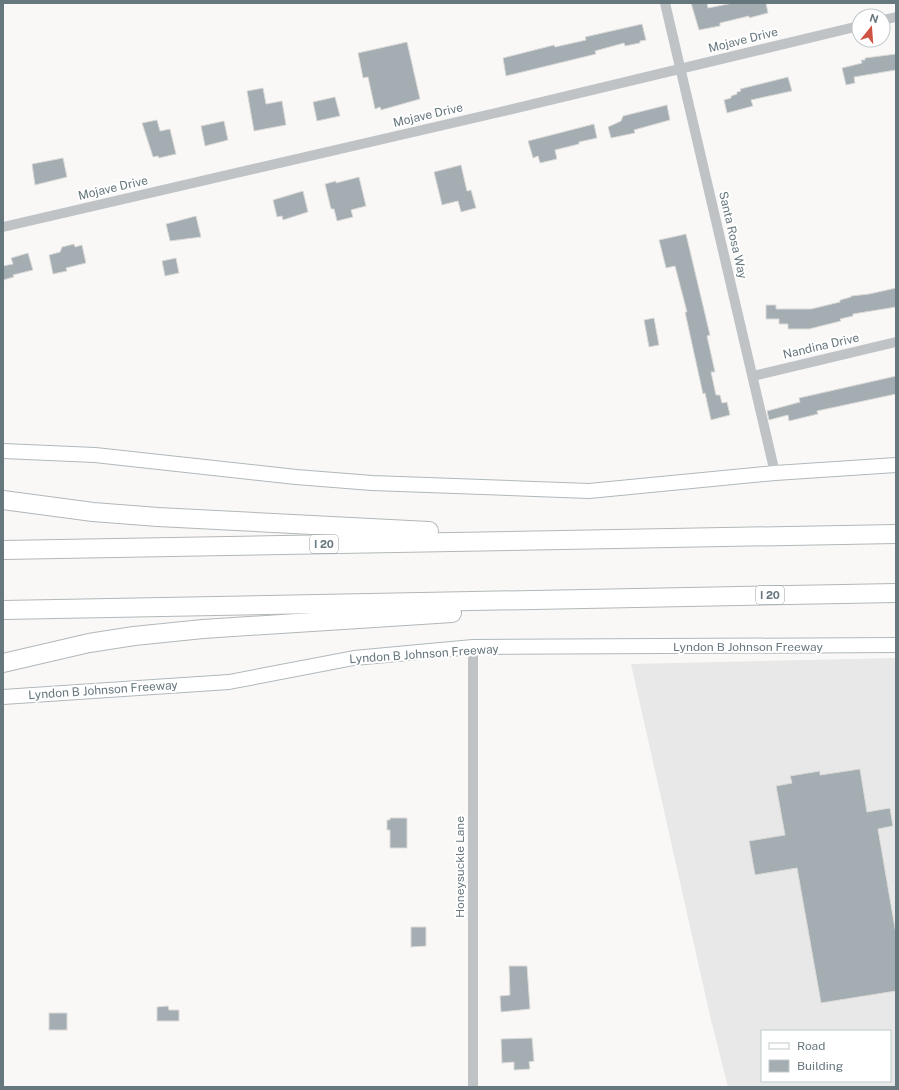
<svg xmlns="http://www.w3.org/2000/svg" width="899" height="1090" viewBox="0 0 899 1090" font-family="'Public Sans',sans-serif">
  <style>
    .built { fill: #e7e8e7; fill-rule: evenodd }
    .building { fill: #a4adb1; stroke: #dbdad9 }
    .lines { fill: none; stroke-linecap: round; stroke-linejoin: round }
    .secondary-casing { stroke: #b1b8bb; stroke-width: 16 }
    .highway-casing { stroke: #b3b7b9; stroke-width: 20 }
    .street { stroke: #bfc3c6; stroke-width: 10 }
    .secondary { stroke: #fff; stroke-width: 14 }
    .highway { stroke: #fff; stroke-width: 18 }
    .labels { text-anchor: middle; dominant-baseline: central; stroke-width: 4; stroke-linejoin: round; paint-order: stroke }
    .shield { fill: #fff; stroke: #95a0a5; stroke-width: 1 }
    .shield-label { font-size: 11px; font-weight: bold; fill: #67777e }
    .street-label { font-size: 12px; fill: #67777e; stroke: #fff }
  </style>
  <rect width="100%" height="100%" fill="#f9f8f7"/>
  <path class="built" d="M896,658V1087H728L711,1020L631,664ZM762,1031H890V1081H762Z"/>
  <g class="building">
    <polygon points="691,3 707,3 708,8 733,3 766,3 768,13 749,18 749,16 720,23 720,26 699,30"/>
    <polygon points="642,24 646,40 640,41 640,43 625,46 624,43 595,51 596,54 506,76 503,58 554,45 555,47 586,40 585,37"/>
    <polygon points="407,42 420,99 381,110 380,107 375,109 368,77 363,78 358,53"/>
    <polygon points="896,54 896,70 854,77 855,83 846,85 842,68 862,63 861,60 865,60 865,58"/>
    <polygon points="788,77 792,91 751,100 753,106 727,113 724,100 731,98 731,96 737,94 737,92 741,91 740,89"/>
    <polygon points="263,88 266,104 282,101 286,125 254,131 247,91"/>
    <polygon points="335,97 340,116 317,121 313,102"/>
    <polygon points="667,105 670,120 634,130 635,133 611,138 608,127 621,121 623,116"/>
    <polygon points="157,120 160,131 170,129 176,154 159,158 158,156 153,157 142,123"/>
    <polygon points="224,121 228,140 205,146 201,126"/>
    <polygon points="594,124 597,138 579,142 579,144 555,150 557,159 540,163 538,156 533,158 528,141"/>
    <polygon points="63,158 67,177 35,185 32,164"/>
    <polygon points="461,165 467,191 471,190 476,208 461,212 458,201 442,205 434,172"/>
    <polygon points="359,177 366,206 351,210 353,217 337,221 334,209 331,209 325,184 336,181 336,183"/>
    <polygon points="303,191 308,212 283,220 282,216 277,217 273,200"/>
    <polygon points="196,216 201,237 170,241 166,224"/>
    <polygon points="686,234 710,335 707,336 715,372 711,372 716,395 720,395 722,403 727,402 730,415 711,420 705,393 703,394 685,312 687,312 675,266 666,268 659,240"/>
    <polygon points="74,244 75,247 82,245 86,263 66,268 67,271 53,274 49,255 60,252 62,247"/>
    <polygon points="28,253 33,270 13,275 14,277 3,280 3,266 13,264 11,258"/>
    <polygon points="176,258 179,273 165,276 162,261"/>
    <polygon points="896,288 896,307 853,314 853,316 840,319 841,321 809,329 788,329 788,324 779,324 779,319 766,319 766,305 776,305 776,309 811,309 840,302 840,300 851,297 851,296 869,294"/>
    <polygon points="654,318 659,345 649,347 644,320"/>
    <polygon points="896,376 896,394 817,411 818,414 789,421 788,415 769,420 767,411 800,402 799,398"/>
    <polygon points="860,769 867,812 890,808 893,826 878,829 896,934 896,991 821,1003 797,868 755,875 749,841 785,835 776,786 792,783 790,776 820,771 820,775"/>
    <polygon points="390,818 407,818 407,848 390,848 390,830 387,830 387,820 390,820"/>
    <polygon points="411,927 426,927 426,946 411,947"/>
    <polygon points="509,966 527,966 530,1009 501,1012 500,996 510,995"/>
    <polygon points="168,1006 169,1010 179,1010 179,1021 157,1021 157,1007"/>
    <rect x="49" y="1013" width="18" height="17"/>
    <polygon points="532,1038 534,1061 529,1062 530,1069 514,1070 514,1062 502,1063 501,1039"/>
  </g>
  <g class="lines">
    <g class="secondary-casing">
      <g id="secondary">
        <polyline points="3,451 95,455 296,477 372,483 589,491 775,473 896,465"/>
        <polyline points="3,697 229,682 354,658 473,647 896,645"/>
      </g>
    </g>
    <g class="highway-casing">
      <g id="highway">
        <polyline points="3,500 93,512 158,517 429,531"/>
        <polyline points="3,550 896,534"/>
        <polyline points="3,610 896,593"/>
        <polyline points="3,663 89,643 134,636 203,629 452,613"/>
      </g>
    </g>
    <g class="street">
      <polyline points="665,3 775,473"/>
      <polyline points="883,20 896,17"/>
      <polyline points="3,227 500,112 859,26"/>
      <polyline points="753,376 896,342"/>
      <polyline points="473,647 473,1087"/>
    </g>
    <use href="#secondary" class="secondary"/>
    <use href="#highway" class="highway"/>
  </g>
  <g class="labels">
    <g class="shield">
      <rect x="310" y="535" width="28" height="18" rx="3"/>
      <rect x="756" y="586" width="28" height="18" rx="3"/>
    </g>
    <g class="shield-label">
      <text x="324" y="544">I 20</text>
      <text x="770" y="595">I 20</text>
    </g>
    <g class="street-label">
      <text transform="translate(743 40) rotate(-14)">Mojave Drive</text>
      <text transform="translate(428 115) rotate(-13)">Mojave Drive</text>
      <text transform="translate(113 188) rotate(-13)">Mojave Drive</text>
      <text transform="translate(733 235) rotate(77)">Santa Rosa Way</text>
      <text transform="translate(821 346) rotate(-13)">Nandina Drive</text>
      <text x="748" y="647">Lyndon B Johnson Freeway</text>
      <text transform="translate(424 654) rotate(-4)">Lyndon B Johnson Freeway</text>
      <text transform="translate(103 690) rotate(-4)">Lyndon B Johnson Freeway</text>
      <text transform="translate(460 867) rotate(-90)">Honeysuckle Lane</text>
    </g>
  </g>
  <rect width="899" height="1090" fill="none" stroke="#67777e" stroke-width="8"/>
  <rect x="761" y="1030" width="130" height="52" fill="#ffffff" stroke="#c2c9cb"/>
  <rect x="769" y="1043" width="20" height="6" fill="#ffffff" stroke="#c2c9cb"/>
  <text x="797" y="1050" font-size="12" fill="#67777e">Road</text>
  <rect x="769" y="1060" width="20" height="12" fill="#a4adb1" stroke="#c2c9cb"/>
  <text x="797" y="1070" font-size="12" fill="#67777e">Building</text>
  <g transform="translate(871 28) rotate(17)"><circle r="19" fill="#ffffff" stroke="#c2c9cb"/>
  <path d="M0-3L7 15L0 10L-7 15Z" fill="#ce5342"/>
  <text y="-6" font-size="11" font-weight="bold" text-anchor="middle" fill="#67777e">N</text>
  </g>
</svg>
